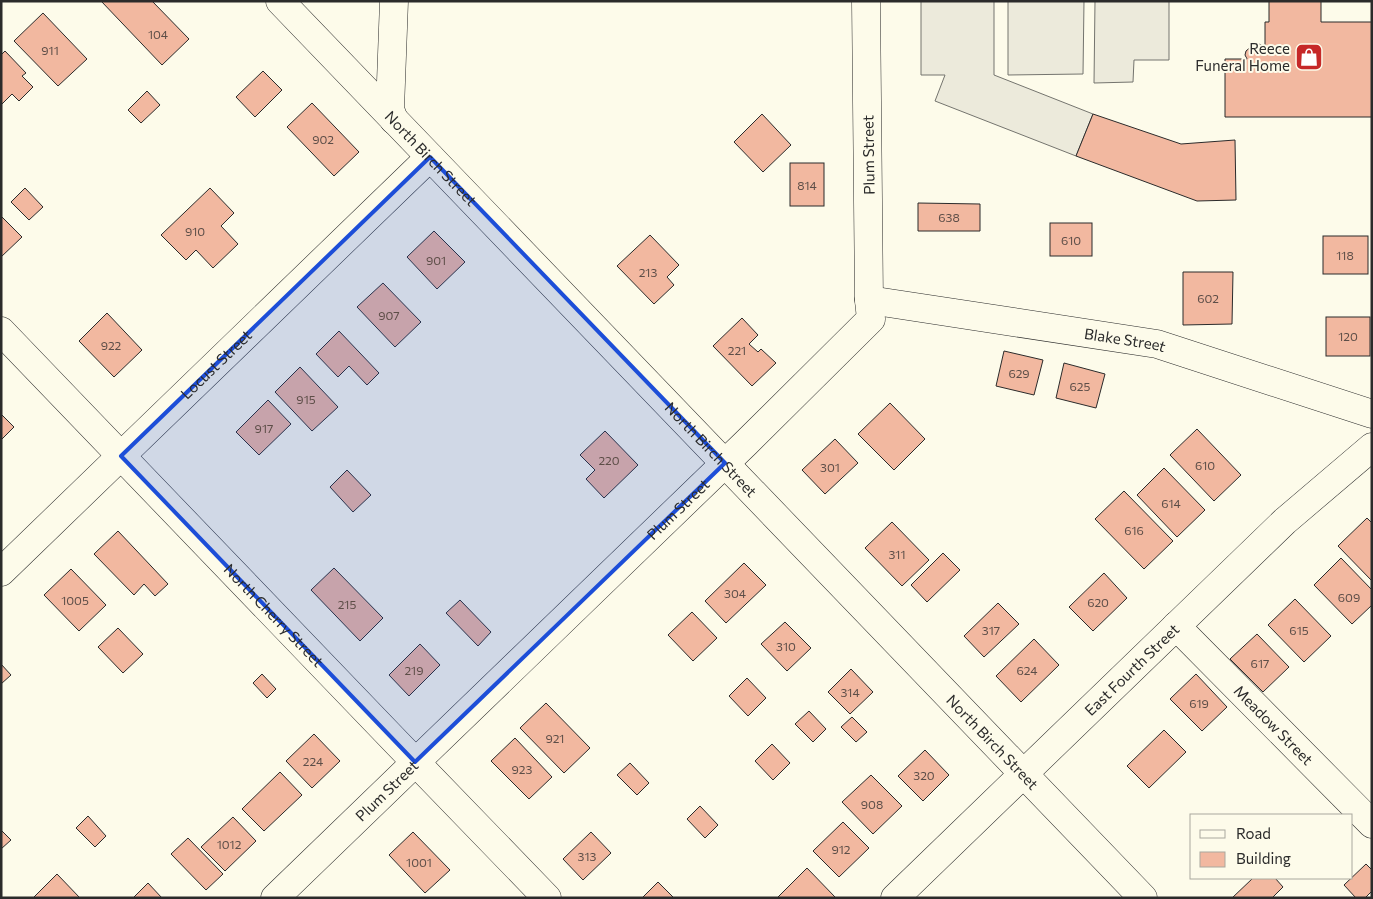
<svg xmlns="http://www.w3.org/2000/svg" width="1373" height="899" viewBox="0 0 1373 899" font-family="Commissioner,sans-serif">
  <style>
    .parking { fill: #eceadb; stroke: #74746e }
    .building { fill: #f2b8a0; stroke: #2b2b2b }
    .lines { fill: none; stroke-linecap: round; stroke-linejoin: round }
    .minor-casing { stroke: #2b2b2b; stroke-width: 29 }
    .major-casing { stroke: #2b2b2b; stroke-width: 29 }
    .minor { stroke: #fdfbea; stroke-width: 28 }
    .major { stroke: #fdfbea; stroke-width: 28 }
    .marked { fill: #1d4ed8; fill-opacity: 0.2; stroke: #1d4ed8; stroke-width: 4; stroke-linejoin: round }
    .labels { text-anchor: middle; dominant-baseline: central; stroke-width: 4; stroke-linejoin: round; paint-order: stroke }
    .number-label { font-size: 12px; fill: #5d4e48 }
    .poi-label { font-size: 15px; fill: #2b2b2b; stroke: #fdfbea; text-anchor: end }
    .street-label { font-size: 15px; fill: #2b2b2b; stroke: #fdfbea }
  </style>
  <rect width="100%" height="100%" fill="#fdfbea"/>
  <g class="parking">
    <polygon points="921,1 994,1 994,75 1093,114 1076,156 935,101 945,75 921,75"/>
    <polygon points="1008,1 1084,1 1083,74 1008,75"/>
    <polygon points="1095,1 1169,1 1169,60 1134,60 1133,82 1094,83"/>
  </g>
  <g class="building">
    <polygon points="101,1 152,1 189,39 162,65"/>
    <polygon points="1269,1 1321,1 1321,22 1372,22 1372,117 1225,117 1225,59 1247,59 1245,55 1246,51 1253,45 1259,44 1263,46 1265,49 1265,22 1269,22"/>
    <polygon points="43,13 87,59 58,86 14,41"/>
    <polygon points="5,51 26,73 22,76 33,87 19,101 12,94 1,105 1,55"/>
    <polygon points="263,71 282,90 255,117 236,97"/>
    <polygon points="147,91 160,105 141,123 128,110"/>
    <polygon points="312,103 359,152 334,176 287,127"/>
    <polygon points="762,114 791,145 763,172 734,142"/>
    <polygon points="1093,114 1181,144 1235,140 1236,200 1197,201 1076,156"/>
    <rect x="790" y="163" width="34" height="43"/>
    <polygon points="25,188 43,207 29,220 11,202"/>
    <polygon points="210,188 234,213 221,226 238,244 213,268 196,250 186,260 161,235"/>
    <polygon points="918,203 980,204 980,231 918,231"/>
    <polygon points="1,216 22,237 1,257"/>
    <rect x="1050" y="223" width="42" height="33"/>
    <polygon points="434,231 465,262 437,289 407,257"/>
    <polygon points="650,235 679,265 667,277 674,285 654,304 617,266"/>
    <rect x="1323" y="236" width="45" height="38"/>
    <polygon points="1183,272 1233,272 1232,324 1183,325"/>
    <polygon points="383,283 421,322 395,347 357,307"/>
    <polygon points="107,313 142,350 114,377 79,341"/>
    <rect x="1326" y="317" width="44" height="39"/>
    <polygon points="742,318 758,335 749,344 758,352 761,349 776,363 752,386 713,346"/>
    <polygon points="339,331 379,373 367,385 349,366 338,377 316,354"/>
    <polygon points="1004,351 1043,360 1034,395 996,386"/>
    <polygon points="1064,363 1105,374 1096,408 1056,398"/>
    <polygon points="300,367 338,407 312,431 275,392"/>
    <polygon points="268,400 291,424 259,455 236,432"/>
    <polygon points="890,403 925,439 894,470 858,434"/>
    <polygon points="1,414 14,427 1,440"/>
    <polygon points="1197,429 1241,475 1214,501 1170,455"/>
    <polygon points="605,431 638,465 604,498 586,479 595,470 580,455"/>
    <polygon points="835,439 858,463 825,494 802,470"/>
    <polygon points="1164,468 1205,510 1177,537 1137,495"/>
    <polygon points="347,470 371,495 353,512 330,487"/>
    <polygon points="1124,491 1173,541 1144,569 1095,519"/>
    <polygon points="1367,518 1372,523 1372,581 1338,546"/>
    <polygon points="892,522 929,560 902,586 865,548"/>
    <polygon points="118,531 168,584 155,596 144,584 134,595 94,554"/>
    <polygon points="943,553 960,570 927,602 911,585"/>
    <polygon points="1341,558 1372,590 1372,605 1352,624 1314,585"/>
    <polygon points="744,563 766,585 726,623 705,601"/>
    <polygon points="334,568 383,618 360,641 311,590"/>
    <polygon points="71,569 106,605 79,631 44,595"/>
    <polygon points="1104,573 1127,598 1093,631 1069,607"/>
    <polygon points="1295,599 1331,636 1304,662 1268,625"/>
    <polygon points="460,600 491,632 478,646 446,613"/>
    <polygon points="998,603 1019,624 984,657 964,636"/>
    <polygon points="692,612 717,638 693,661 668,635"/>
    <polygon points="785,622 811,648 787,671 761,644"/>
    <polygon points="118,628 143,654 123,673 98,647"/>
    <polygon points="1257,634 1289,667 1263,692 1230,659"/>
    <polygon points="1034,639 1059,665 1021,702 996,676"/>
    <polygon points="420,644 440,665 409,696 389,675"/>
    <polygon points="1,664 11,675 1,684"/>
    <polygon points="851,669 873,692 850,714 828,692"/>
    <polygon points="262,674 276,689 267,698 253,683"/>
    <polygon points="1196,674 1227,707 1202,731 1170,699"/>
    <polygon points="747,678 766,698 748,716 729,696"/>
    <polygon points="546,703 590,748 564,773 520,728"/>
    <polygon points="809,711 826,729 813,742 795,724"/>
    <polygon points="852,717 867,732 856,742 841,727"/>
    <polygon points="1164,730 1186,752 1149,788 1127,766"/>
    <polygon points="314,734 340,761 312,788 286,761"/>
    <polygon points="515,738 552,777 529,799 491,761"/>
    <polygon points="772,744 790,763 773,780 755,761"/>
    <polygon points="925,750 949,775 923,801 898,776"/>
    <polygon points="630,763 649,783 637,795 617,775"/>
    <polygon points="280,772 302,795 264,831 242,809"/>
    <polygon points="871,775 902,806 873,834 842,802"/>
    <polygon points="700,806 718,825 705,838 687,819"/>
    <polygon points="88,816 106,836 95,847 76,828"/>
    <polygon points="233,817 256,841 225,871 201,847"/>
    <polygon points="843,822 869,848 839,877 813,851"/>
    <polygon points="1,830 11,840 1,849"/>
    <polygon points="413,832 450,870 425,893 389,855"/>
    <polygon points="591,832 611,853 583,880 563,859"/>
    <polygon points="188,838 223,874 206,890 171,854"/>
    <polygon points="1366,864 1372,870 1372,891 1365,898 1356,898 1344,885"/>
    <polygon points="807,868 835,897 834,898 777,898"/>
    <polygon points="57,874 80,898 33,898"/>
    <polygon points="1253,878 1275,878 1283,887 1272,898 1232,898"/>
    <polygon points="658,882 674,898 642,898"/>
    <polygon points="148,883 162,898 133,898"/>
  </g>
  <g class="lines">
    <g class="minor-casing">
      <g id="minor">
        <path id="s1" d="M280,1L1143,898"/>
        <polyline points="394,1 390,109 394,120"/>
        <path id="s2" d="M869,300L1157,344L1372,414"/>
        <path id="s3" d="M1,331L398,744L547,898"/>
        <path id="s4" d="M1,572L430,157"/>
        <path id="s5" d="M1176,626L1372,824"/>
        <path id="s6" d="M275,898L746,443L871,319L869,300L866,1"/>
      </g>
    </g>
    <g class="major-casing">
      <g id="major">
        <path id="s7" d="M895,898L1285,521L1372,447"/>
      </g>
    </g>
    <use href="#minor" class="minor"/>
    <use href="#major" class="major"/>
  </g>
  <path class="marked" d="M430,157L725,463L415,762L121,456Z"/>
  <defs>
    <g id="shop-square" transform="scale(1.4375)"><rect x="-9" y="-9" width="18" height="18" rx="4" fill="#c62828" stroke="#fdfbea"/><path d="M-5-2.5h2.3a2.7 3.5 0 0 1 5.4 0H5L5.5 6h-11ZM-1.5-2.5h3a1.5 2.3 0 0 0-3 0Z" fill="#fff"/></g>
  </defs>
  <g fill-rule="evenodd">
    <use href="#shop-square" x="1309" y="57"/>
  </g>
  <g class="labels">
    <g class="number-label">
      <text x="158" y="34">104</text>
      <text x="50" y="50">911</text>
      <text x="323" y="139">902</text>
      <text x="807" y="185">814</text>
      <text x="949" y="217">638</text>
      <text x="195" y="231">910</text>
      <text x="1071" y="240">610</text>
      <text x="1345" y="255">118</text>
      <text x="436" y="260">901</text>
      <text x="648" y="272">213</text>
      <text x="1208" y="298">602</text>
      <text x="389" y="315">907</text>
      <text x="1348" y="336">120</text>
      <text x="111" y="345">922</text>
      <text x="737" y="350">221</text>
      <text x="1019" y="373">629</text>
      <text x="1080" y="386">625</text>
      <text x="306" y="399">915</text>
      <text x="264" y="428">917</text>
      <text x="609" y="460">220</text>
      <text x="1205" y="465">610</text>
      <text x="830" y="467">301</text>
      <text x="1171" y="503">614</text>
      <text x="1134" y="530">616</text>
      <text x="897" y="554">311</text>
      <text x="735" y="593">304</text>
      <text x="1349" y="597">609</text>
      <text x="75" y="600">1005</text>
      <text x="1098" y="602">620</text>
      <text x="347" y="604">215</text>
      <text x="991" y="630">317</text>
      <text x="1299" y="630">615</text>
      <text x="786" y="646">310</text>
      <text x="1260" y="663">617</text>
      <text x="414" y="670">219</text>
      <text x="1027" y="670">624</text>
      <text x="850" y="692">314</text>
      <text x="1199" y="703">619</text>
      <text x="555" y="738">921</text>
      <text x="313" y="761">224</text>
      <text x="522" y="769">923</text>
      <text x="924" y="775">320</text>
      <text x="872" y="804">908</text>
      <text x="229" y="844">1012</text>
      <text x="841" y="849">912</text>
      <text x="587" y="856">313</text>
      <text x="419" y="862">1001</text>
    </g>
    <g class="poi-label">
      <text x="1290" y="48">Reece<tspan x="1290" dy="17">Funeral Home</tspan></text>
    </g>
    <g class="street-label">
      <text transform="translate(868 155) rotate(-91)">Plum Street</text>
      <text stroke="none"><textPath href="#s1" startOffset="218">North Birch Street</textPath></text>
      <text stroke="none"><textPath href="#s2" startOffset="259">Blake Street</textPath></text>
      <text stroke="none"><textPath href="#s4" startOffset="299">Locust Street</textPath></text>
      <text stroke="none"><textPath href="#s1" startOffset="622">North Birch Street</textPath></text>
      <text stroke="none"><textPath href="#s6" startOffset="560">Plum Street</textPath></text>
      <text stroke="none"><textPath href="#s3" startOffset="394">North Cherry Street</textPath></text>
      <text stroke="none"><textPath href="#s7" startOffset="329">East Fourth Street</textPath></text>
      <text stroke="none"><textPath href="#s5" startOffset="139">Meadow Street</textPath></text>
      <text stroke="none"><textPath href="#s1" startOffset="1028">North Birch Street</textPath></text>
      <text stroke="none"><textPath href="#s6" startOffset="155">Plum Street</textPath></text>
    </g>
  </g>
  <rect width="1373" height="899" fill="none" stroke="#2b2b2b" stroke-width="5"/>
  <rect x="1190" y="814" width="162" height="65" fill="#fdfbea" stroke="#a9a89e"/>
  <rect x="1200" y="830" width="25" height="8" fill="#fdfbea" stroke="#a9a89e"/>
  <text x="1236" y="839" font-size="15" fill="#2b2b2b">Road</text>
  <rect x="1200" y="852" width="25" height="15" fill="#f2b8a0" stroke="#a9a89e"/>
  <text x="1236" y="864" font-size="15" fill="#2b2b2b">Building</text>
</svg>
